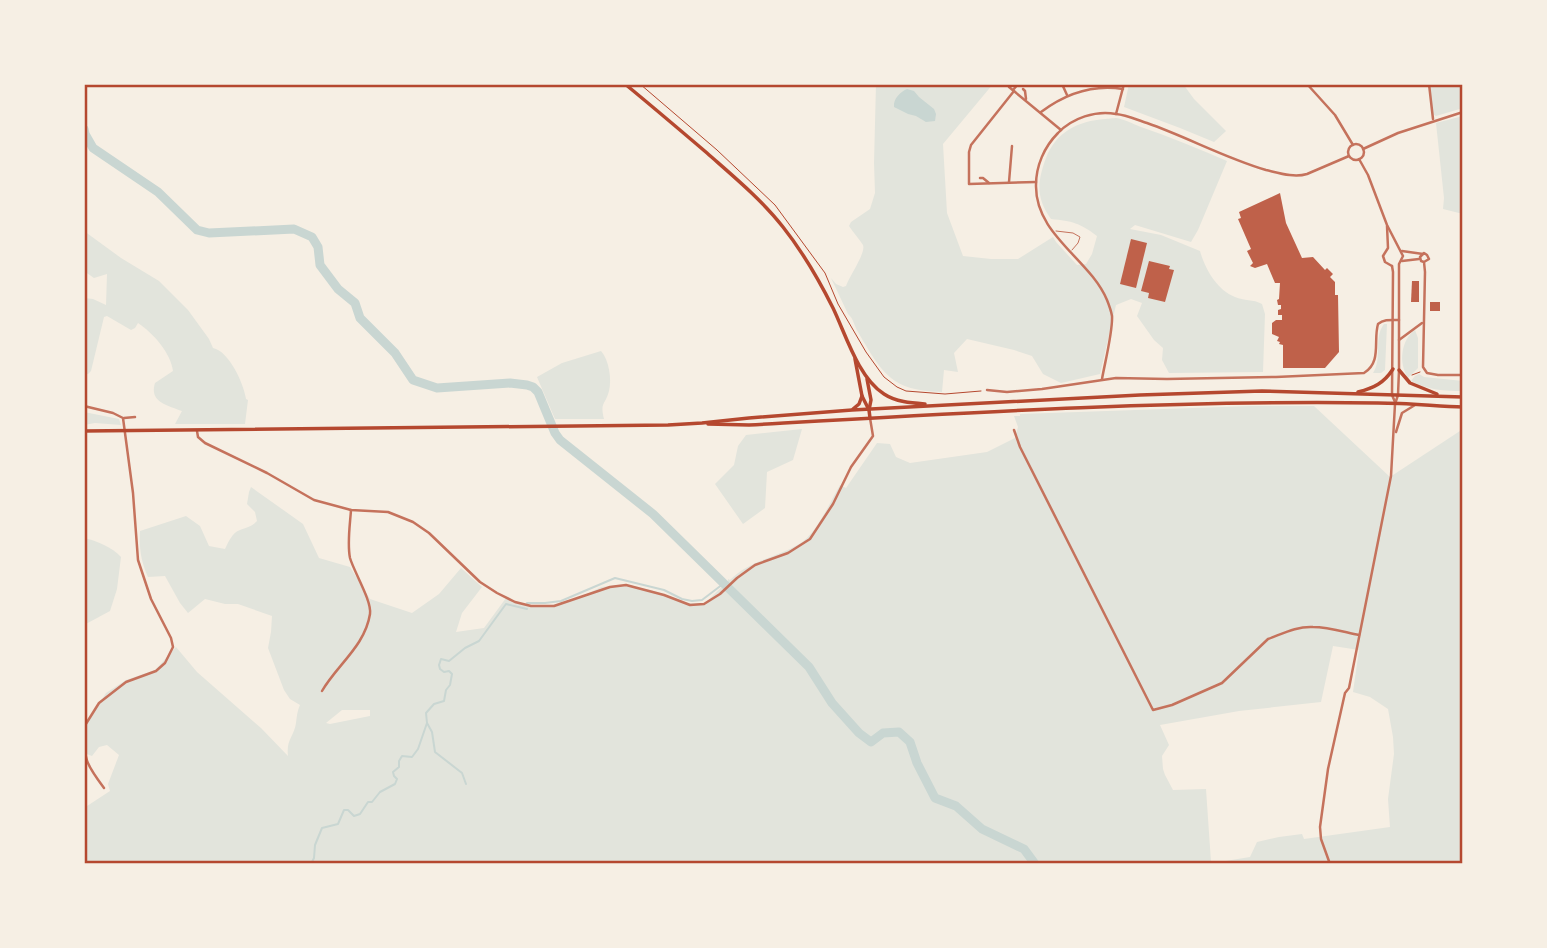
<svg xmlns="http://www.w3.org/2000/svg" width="1547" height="948" viewBox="0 0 1547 948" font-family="Roboto,sans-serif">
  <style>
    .green { fill: #e2e4dc; fill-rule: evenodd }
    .water { fill: #c9d6d2 }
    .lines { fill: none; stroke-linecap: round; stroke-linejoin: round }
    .stream { stroke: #c9d6d2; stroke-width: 2 }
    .river { stroke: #c9d6d2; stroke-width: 9 }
    .building { fill: #bf614a }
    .path { stroke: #b5482f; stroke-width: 1 }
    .service { stroke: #c5725c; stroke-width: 1 }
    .minor { stroke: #c5725c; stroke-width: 2.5 }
    .tertiary { stroke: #c5725c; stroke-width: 2.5 }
    .primary { stroke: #b5482f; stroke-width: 3.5 }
    .neatline { fill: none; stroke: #b5482f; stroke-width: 2.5 }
  </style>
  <rect width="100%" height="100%" fill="#f6efe4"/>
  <g class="green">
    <path d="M876,84H993L943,144L947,213L963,256L991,259H1018L1053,237L1056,242L1077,265L1086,264L1092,254L1097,236C1080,223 1072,221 1051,219C1036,198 1037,182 1046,158C1056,132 1078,121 1105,119C1106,119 1115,118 1116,118C1124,119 1133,124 1141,127C1170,137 1199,149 1227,161L1198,230L1191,242L1135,225L1130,229L1161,235L1200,251C1205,269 1217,290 1235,297C1244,301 1253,299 1262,304L1265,314L1263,372L1169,373L1162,360L1163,348L1154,340L1137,316L1142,303L1131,299L1116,305L1100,374L1061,383L1043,374L1032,356L1014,350L967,339L954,353L958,372L944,370L942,392C891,391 882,373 858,332C854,326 854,319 848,314L831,278L836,284L843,287L846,286C850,275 866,253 863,245C859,239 853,232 849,226L851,222L870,209L875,193L874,163Z"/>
    <polygon points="1129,84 1183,84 1194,99 1226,131 1214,142 1180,128 1124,107"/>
    <polygon points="1429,84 1463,84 1463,108 1436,116 1433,114"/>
    <polygon points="1463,116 1463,214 1443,209 1444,198 1436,123"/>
    <path d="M84,231L121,258L159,281L188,310L209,339L213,348C229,351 244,384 246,399L248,400L245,424H175L182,411C167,405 149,402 155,383L173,371C171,353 153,333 138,323L135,328L131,330L107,316L104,317L91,371L88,374L84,375V298L93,299L106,305L107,274L94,278L84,271Z"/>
    <path d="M1384,324H1387L1385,370L1381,373H1373C1383,358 1373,338 1384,324Z"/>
    <path d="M1415,330L1418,338V368L1408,378C1398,363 1401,340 1415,330Z"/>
    <path d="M601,351C609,360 612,379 609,391C605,406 600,401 604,419H555L537,377L562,363Z"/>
    <path d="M1419,374L1424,377L1463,381V391C1445,391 1427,390 1411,381L1415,376Z"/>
    <path d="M1251,406H1314L1390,477L1463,429V864H84V808L110,791L108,784L119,755L107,745L99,747L92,756L84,753V728L106,693L126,680L155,670L176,647L197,672L261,728L288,756C286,739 294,737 296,723C297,716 297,712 300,705L290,699L284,690L268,648L271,632L272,616L238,604H225L205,599L188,613L180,603L165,576L148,577C141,561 139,549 140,531L186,516L200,526L209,546L225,549C229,541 232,533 240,530C248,527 251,527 257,521L255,512L247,504L249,492L251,487L303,524L319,558L350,567L370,599L412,613L439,594L461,568L482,587L462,613L456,632L484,628L506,598L523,605L549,606L583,596L601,587L617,585L651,590L689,603H705L728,581V579L730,580C750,560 776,558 799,544C816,535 830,502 840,485L846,488L877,443L890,444L896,457L910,463L987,452L1015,438L1018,427L1014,416H1020V414ZM1333,646L1359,650L1353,692L1370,697L1388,709L1393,737L1394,754L1388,799L1390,827L1304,839L1302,834L1279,837L1257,842L1250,857L1213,863L1211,862L1206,789L1173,790L1165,775L1163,769L1162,756L1169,745L1160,725L1239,711L1321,702ZM342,710H370V716L330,724L326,723Z"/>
    <polygon points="84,412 119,419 121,425 95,423 84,425"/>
    <polygon points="802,429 793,460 767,472 765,508 743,524 715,484 734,465 738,446 746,435"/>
    <path d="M84,538C97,541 112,547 121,557L117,589L110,611L84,625Z"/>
  </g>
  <path class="water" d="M907,89L914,91L919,97L934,109L936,114L935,121L926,122L916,116L908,114L894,107C893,99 900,92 907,89Z"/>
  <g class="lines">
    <g class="stream">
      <polyline points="527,603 545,603 561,601 615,578 664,590 682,599 692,601 702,600 723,584"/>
      <polyline points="427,723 432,732 435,752 462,773 466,784"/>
      <polyline points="311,864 314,858 315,845 322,828 338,824 344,810 348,810 354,816 360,814 368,802 372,802 380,792 395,784 397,779 394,776 393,772 399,767 399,761 402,756 412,757 418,749 427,723 426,713 434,704 444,701 446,690 450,685 452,674 449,671 444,672 440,669 439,665 441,659 449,661 465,648 479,641 506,604 527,609"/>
    </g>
    <polyline class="river" points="84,129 85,134 93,148 158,192 197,230 209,233 294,229 312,237 318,247 320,265 338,289 355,303 360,318 395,353 413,380 437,388 510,383 527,385 533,387 538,392 555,433 560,440 653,514 758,617 809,667 832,703 859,733 871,742 883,733 899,732 910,742 917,763 935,798 956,806 982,829 1024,849 1035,864"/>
  </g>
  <g class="building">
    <polygon points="1280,193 1286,223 1302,258 1313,257 1325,270 1327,268 1333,274 1330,277 1335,282 1335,295 1338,295 1339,352 1325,368 1283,368 1283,345 1279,344 1280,342 1277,341 1279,337 1272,334 1272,323 1276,320 1282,320 1282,315 1278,315 1278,310 1281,309 1281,305 1278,305 1277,300 1279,299 1280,283 1275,283 1267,264 1255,268 1250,266 1253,263 1247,251 1251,249 1238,219 1241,218 1239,212"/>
    <polygon points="1131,239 1147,243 1136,288 1120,284"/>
    <polygon points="1149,261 1170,266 1169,269 1174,270 1165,302 1148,298 1149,293 1141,291"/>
    <polygon points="1412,281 1419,281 1419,302 1411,302"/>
    <rect x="1430" y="302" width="10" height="9"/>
  </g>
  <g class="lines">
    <g class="path">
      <polyline points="640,84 717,150 775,205 825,273 838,304 866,352 884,377 897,387 906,391 945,394 981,391"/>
      <polyline points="1412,375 1420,372"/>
    </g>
    <polyline class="service" points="1056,231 1073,233 1080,237 1078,243 1072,250"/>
    <g class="minor">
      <polyline points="1062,84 1067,95"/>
      <polyline points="1307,84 1335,115 1353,145"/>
      <polyline points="1429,84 1433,119"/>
      <polyline points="1009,87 1061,130"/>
      <polyline points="1023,89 1025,91 1026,99"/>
      <polyline points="1013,90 1018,84"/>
      <polyline points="1014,91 971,145 969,152 969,184 1036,182"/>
      <path d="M1041,112C1065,94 1092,84 1123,89"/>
      <polyline points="1116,114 1124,84"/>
      <polyline points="1363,149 1398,133 1463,112"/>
      <polyline points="980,178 983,178 989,183"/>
      <polyline points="1009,182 1012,146"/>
      <polyline points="1402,251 1423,254"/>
      <polyline points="1402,261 1419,259"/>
      <polyline points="1424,262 1429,259 1427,255 1424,253 1420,257 1421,261 1424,262 1425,272 1423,367 1427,373 1438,375 1463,375"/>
      <polyline points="1399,340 1422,323"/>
      <path d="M1102,379C1105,362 1113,331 1112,316C1111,310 1109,305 1107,300C1090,259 1035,235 1036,185C1036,166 1044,147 1058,133C1072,118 1096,110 1116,114C1127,115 1137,120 1147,123C1187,137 1225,158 1266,170C1279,173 1294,178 1307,174L1349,156"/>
      <path d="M987,390L1007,392L1042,389L1116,378L1167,379L1276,377L1364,373C1382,362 1373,341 1378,324C1384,319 1391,320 1399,320"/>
      <polyline points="84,406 113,413 123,418 133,493 138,560 151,599 171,638 173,647 165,663 156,671 126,682 99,703 84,727"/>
      <polyline points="124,418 135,417"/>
      <path d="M1014,430L1020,447L1153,710L1172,705L1222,683L1268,639C1282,634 1297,626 1313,627C1328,627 1344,632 1359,635"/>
      <polyline points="197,431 198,437 205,443 267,473 314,500 351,510 388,512 413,522 429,533 480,582 497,593 515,602 531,606 554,606 610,587 626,585 664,595 690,605 704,604 720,594 737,578 755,565 788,553 810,539 833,504 851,467 873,436 870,418"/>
      <polyline points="1396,432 1402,413 1415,405"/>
      <path d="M322,691C337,665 365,646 370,614C372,601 354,572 350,558C347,543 350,525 351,510"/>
      <path d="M85,728C83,759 86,764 104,788"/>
      <polyline points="1330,864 1321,839 1320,827 1328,769 1345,693 1349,688 1391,476 1395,404"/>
    </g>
    <g class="tertiary">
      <circle cx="1356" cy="152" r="8"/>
      <polyline points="1359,159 1368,175 1387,225 1403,256 1399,264 1399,370 1398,395 1395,404"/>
      <polyline points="1387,226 1388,248 1383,256 1385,262 1392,266"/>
      <polyline points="1392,266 1393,272 1392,395 1395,402"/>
    </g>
    <g class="primary">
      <path d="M625,84C653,107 680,130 707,153C733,176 761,199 783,227C802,251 819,280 833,308C846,335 858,377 884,394C896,402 911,403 925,404"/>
      <polyline points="855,359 862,396 869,410"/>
      <polyline points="1399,370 1410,383 1437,394"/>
      <polyline points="867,379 871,400 869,410 870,418"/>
      <path d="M1358,392C1374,388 1384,383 1393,369"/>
      <polyline points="853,409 859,404 862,396"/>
      <path d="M708,424L749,425C958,413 1168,400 1378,403C1407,403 1435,406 1463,407"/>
      <polyline points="84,431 668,425 702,423 749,418 852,410 1140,395 1262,391 1463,397"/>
    </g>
  </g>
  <rect width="1547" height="948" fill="none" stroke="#f6efe4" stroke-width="172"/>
  <rect x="86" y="86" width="1375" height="776" class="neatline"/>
</svg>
